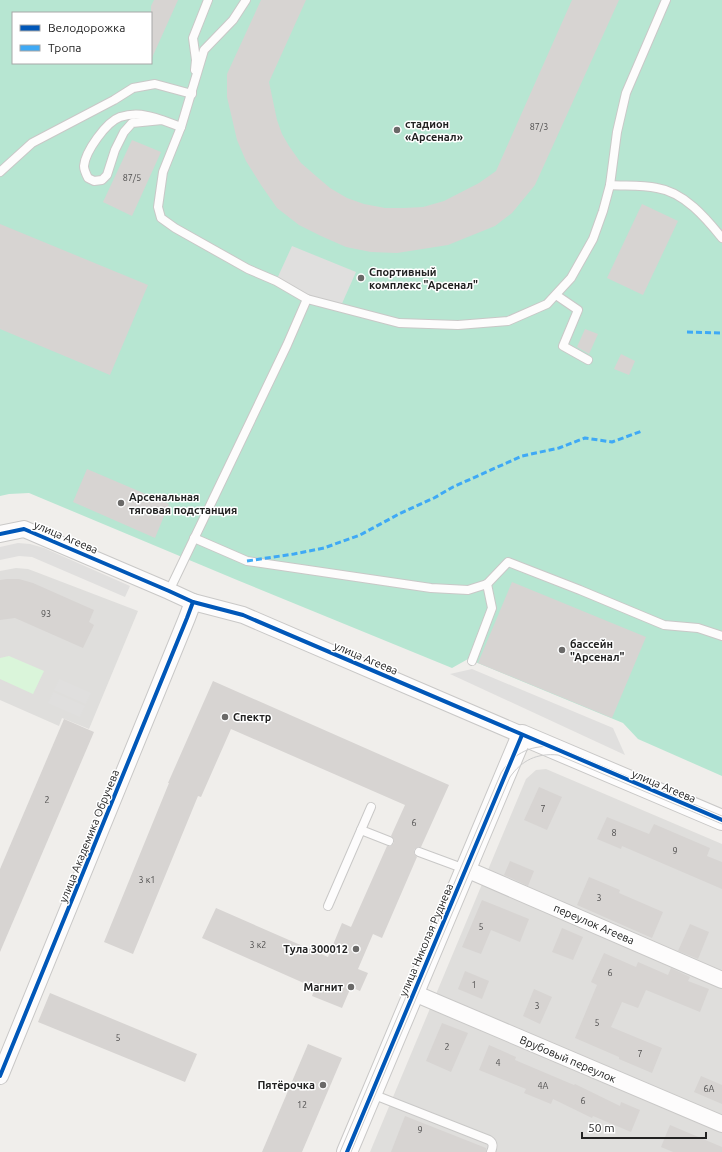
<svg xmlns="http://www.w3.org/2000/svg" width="722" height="1152" viewBox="0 0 722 1152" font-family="Ubuntu,sans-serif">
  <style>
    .residential { fill: #dfdedc }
    .park { fill: #daf5da }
    .pitch { fill: #b7e6d2; fill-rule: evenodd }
    .parking { fill: #e0dfde }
    .building { fill: #d7d4d2 }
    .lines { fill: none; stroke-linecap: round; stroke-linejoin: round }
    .service-casing { stroke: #c9c8c7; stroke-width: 10 }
    .minor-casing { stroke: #c9c8c7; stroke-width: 18 }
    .tertiary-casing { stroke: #c9c8c7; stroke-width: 22 }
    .service { stroke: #fdfcfc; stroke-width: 8 }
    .minor { stroke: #fdfcfc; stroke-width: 16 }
    .tertiary { stroke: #fdfcfc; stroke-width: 20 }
    .tram { stroke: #ccc; stroke-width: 1 }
    .quiet { stroke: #3fa9f5; stroke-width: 3; stroke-dasharray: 6 3; stroke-linecap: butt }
    .cycleway-casing { stroke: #fff; stroke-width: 6 }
    .cycleway { stroke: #0057b8; stroke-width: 4 }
    .poi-dot { fill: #6a6968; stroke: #fff; stroke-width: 1.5 }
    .labels { text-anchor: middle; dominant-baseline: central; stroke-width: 3; stroke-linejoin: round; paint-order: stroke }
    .number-label { font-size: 9px; fill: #4f4e4e }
    .poi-label { font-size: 11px; font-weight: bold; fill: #222; stroke: #fff; text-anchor: start }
    .street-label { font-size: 11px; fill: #222; stroke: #fff }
  </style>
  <rect width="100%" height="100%" fill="#f0eeeb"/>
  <g class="residential">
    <polygon points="16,568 28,569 36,572 138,611 89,729 62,718 59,726 0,700 0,571"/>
    <polygon points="546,769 722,844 722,1152 370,1152 526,779 536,770"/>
  </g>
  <polygon class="park" points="9,656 44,671 33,694 0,679 0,658"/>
  <path class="pitch" d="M0,0H722V776L638,739L623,723L468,659L452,668L237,580L29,493L9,494L0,496ZM13,13H151V63H13Z"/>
  <g class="parking">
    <polygon points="292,246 356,272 340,308 307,299 276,281"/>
    <polygon points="18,543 30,544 44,548 130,586 125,597 32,557 19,556 0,560 0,547"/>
    <polygon points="472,669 613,728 625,755 450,674"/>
    <polygon points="59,679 91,693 86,704 54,690"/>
    <polygon points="53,692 85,706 80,717 48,703"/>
  </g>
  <g class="building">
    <polygon points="154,0 178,0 151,60 151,6"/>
    <polygon points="261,0 306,0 269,82 277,120 282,134 289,146 301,163 316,176 330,188 347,198 364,204 385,208 404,208 423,207 444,201 479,183 496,171 572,0 619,0 535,185 512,213 495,226 448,245 397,253 371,252 346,247 321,236 299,225 277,208 261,185 246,161 237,140 227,97 227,74"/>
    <polygon points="132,140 161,152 132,216 103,202"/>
    <polygon points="642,204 678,221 643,295 607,278"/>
    <polygon points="0,224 148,285 110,375 0,329"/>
    <polygon points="585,329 598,334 589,354 577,347"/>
    <polygon points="621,354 635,361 629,375 614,369"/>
    <polygon points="87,469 169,504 155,538 73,502"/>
    <polygon points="7,579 19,579 33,583 94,610 89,622 94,625 83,648 15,618 0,620 0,580"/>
    <polygon points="512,582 646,637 612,718 478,663"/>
    <polygon points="213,681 449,785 421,847 418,847 414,850 414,853 417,857 382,938 373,934 358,969 368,973 360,991 351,987 342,1008 312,996 315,988 202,938 216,908 328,957 342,923 351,927 387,846 390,846 394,843 394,840 391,836 405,805 231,729 201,797 198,796 133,954 104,942 169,783 168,783"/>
    <polygon points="64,719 94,732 0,952 0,869"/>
    <polygon points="539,787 562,797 547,830 524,820"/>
    <polygon points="607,817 649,834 654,824 710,848 707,856 722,862 722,889 622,846 621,849 597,839"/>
    <polygon points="510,861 534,871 528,886 504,875"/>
    <polygon points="589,877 620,890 619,893 663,912 652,938 577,905"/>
    <polygon points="482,900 529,919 520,942 491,930 481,954 462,947"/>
    <polygon points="690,924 709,932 698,959 678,951"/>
    <polygon points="562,928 583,937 573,960 552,952"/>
    <polygon points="604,953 636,967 638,962 668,975 671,968 690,977 688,981 709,989 700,1012 646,990 638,1008 622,1002 611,1027 662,1048 652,1073 619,1059 619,1057 575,1038 597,985 591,982"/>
    <polygon points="465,971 489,981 482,999 458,989"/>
    <polygon points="534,989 552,997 540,1024 523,1016"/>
    <polygon points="50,993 197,1054 185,1082 38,1022"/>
    <polygon points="442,1023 468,1033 451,1072 426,1061"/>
    <polygon points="308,1044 342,1058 302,1152 262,1152"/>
    <polygon points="489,1045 516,1057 515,1060 574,1085 575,1084 620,1106 621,1102 640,1110 631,1132 593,1116 592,1118 553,1099 551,1104 524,1093 526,1089 479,1070"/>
    <polygon points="701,1076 722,1085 722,1104 694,1092"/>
    <polygon points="405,1116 486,1148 486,1152 391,1152"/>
    <polygon points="670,1125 722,1147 722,1152 673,1152 661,1147"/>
  </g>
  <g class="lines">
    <g class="service-casing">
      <g id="service">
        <polyline points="246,0 233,20 204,50 181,127 163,172 158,207 161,218 175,228 248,269 276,281 307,299 399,323 458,325 508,321 547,304 571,278 593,239 603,211 610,185 617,132 626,93 666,0"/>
        <polyline points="195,70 196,60 193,38 208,0"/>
        <path d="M162,120C146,115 136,112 120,117C106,122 85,152 84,166C84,170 86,174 88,178L94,181L102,180L107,175L115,150L124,132L132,123L162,120L181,127"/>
        <polyline points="0,172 32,143 114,100 133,88 155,84 192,94 192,90"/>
        <path d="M610,185C625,186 642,185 657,188C684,192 706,218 722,238"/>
        <polyline points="556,295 578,310 563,346 588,360"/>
        <polyline points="194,538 247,561 431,588 468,590 487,584 508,562 580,590 664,625 698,628 722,636"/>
        <polyline points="169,591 287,345 307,299"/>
        <polyline points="472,661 492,608 487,584"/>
        <polyline points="361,830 389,841"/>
        <polyline points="419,852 465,869"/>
        <polyline points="328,906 371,807"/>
        <path d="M372,1094L489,1140C494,1143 493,1147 491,1152"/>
      </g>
    </g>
    <g class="minor-casing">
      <g id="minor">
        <polyline points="0,534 24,529 169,591 193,602 243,615 522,735"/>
        <polyline points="466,869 722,980"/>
        <polyline points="414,993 722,1124"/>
        <polyline points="0,1076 187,618 193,602"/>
      </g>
    </g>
    <g class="tertiary-casing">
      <polyline id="tertiary" points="347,1152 522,735 722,820"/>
    </g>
    <use href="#service" class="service"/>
    <use href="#minor" class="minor"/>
    <use href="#tertiary" class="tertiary"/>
    <g class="tram">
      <path d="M340,1152L501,773C514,752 533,744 557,747L722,816"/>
      <path d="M351,1152L510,777C522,760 537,753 558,755L722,824"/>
    </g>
    <g class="quiet">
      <polyline points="687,332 722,333"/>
      <polyline points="247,561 294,554 324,548 360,535 399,514 434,498 453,487 522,456 559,448 585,438 612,442 642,431"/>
    </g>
    <g class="cycleway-casing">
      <g id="cycleway">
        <polyline points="0,534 24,529 169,591 193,602 243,615 722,820"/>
        <polyline points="0,1076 187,618 193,602"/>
        <polyline points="347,1152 522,735"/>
      </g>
    </g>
    <use href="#cycleway" class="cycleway"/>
  </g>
  <g class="poi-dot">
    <circle cx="397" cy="130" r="4"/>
    <circle cx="361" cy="278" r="4"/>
    <circle cx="121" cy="503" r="4"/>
    <circle cx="562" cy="650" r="4"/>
    <circle cx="225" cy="717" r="4"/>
    <circle cx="356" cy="949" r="4"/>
    <circle cx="351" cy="987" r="4"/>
    <circle cx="323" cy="1085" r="4"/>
  </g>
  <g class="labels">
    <g class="number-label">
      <text x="539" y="127">87/3</text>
      <text x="132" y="178">87/5</text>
      <text x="46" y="614">93</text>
      <text x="47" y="800">2</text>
      <text x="543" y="809">7</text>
      <text x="414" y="823">6</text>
      <text x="614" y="833">8</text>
      <text x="675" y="851">9</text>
      <text x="147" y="880">3 к1</text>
      <text x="599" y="898">3</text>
      <text x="481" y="927">5</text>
      <text x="258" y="945">3 к2</text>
      <text x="610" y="973">6</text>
      <text x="474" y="985">1</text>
      <text x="537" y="1006">3</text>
      <text x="597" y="1023">5</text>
      <text x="118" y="1038">5</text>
      <text x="447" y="1047">2</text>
      <text x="640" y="1054">7</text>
      <text x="498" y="1063">4</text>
      <text x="543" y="1086">4А</text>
      <text x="709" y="1089">6А</text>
      <text x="583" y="1101">6</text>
      <text x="302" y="1105">12</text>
      <text x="420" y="1130">9</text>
    </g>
    <g class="poi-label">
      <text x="405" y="124">стадион<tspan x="405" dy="13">«Арсенал»</tspan></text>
      <text x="369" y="272">Спортивный<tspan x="369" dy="13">комплекс "Арсенал"</tspan></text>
      <text x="129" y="497">Арсенальная<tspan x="129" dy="13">тяговая подстанция</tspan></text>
      <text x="570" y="644">бассейн<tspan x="570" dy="13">"Арсенал"</tspan></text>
      <text x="233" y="717">Спектр</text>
      <text x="348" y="949" text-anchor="end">Тула 300012</text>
      <text x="343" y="987" text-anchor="end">Магнит</text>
      <text x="315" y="1085" text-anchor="end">Пятёрочка</text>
    </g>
    <g class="street-label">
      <text transform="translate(66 537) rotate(23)">улица Агеева</text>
      <text transform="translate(366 658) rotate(23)">улица Агеева</text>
      <text transform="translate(664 786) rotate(23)">улица Агеева</text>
      <text transform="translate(89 836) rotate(-68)">улица Академика Обручева</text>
      <text transform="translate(594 924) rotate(23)">переулок Агеева</text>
      <text transform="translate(426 940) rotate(-67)">улица Николая Руднева</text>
      <text transform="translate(568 1059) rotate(23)">Врубовый переулок</text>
    </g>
  </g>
  <rect x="12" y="12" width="140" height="52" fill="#ffffff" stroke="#a7a7a7"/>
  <rect x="20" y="25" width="20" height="6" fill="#0057b8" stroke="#a7a7a7"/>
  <text x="48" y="32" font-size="12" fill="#222222">Велодорожка</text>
  <rect x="20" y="45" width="20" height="6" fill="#3fa9f5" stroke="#a7a7a7"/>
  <text x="48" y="52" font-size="12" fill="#222222">Тропа</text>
  <path d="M582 1132v6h124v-6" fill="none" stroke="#222222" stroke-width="2"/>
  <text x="588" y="1132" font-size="12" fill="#222222" stroke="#ffffff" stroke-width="3" paint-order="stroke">50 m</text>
</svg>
